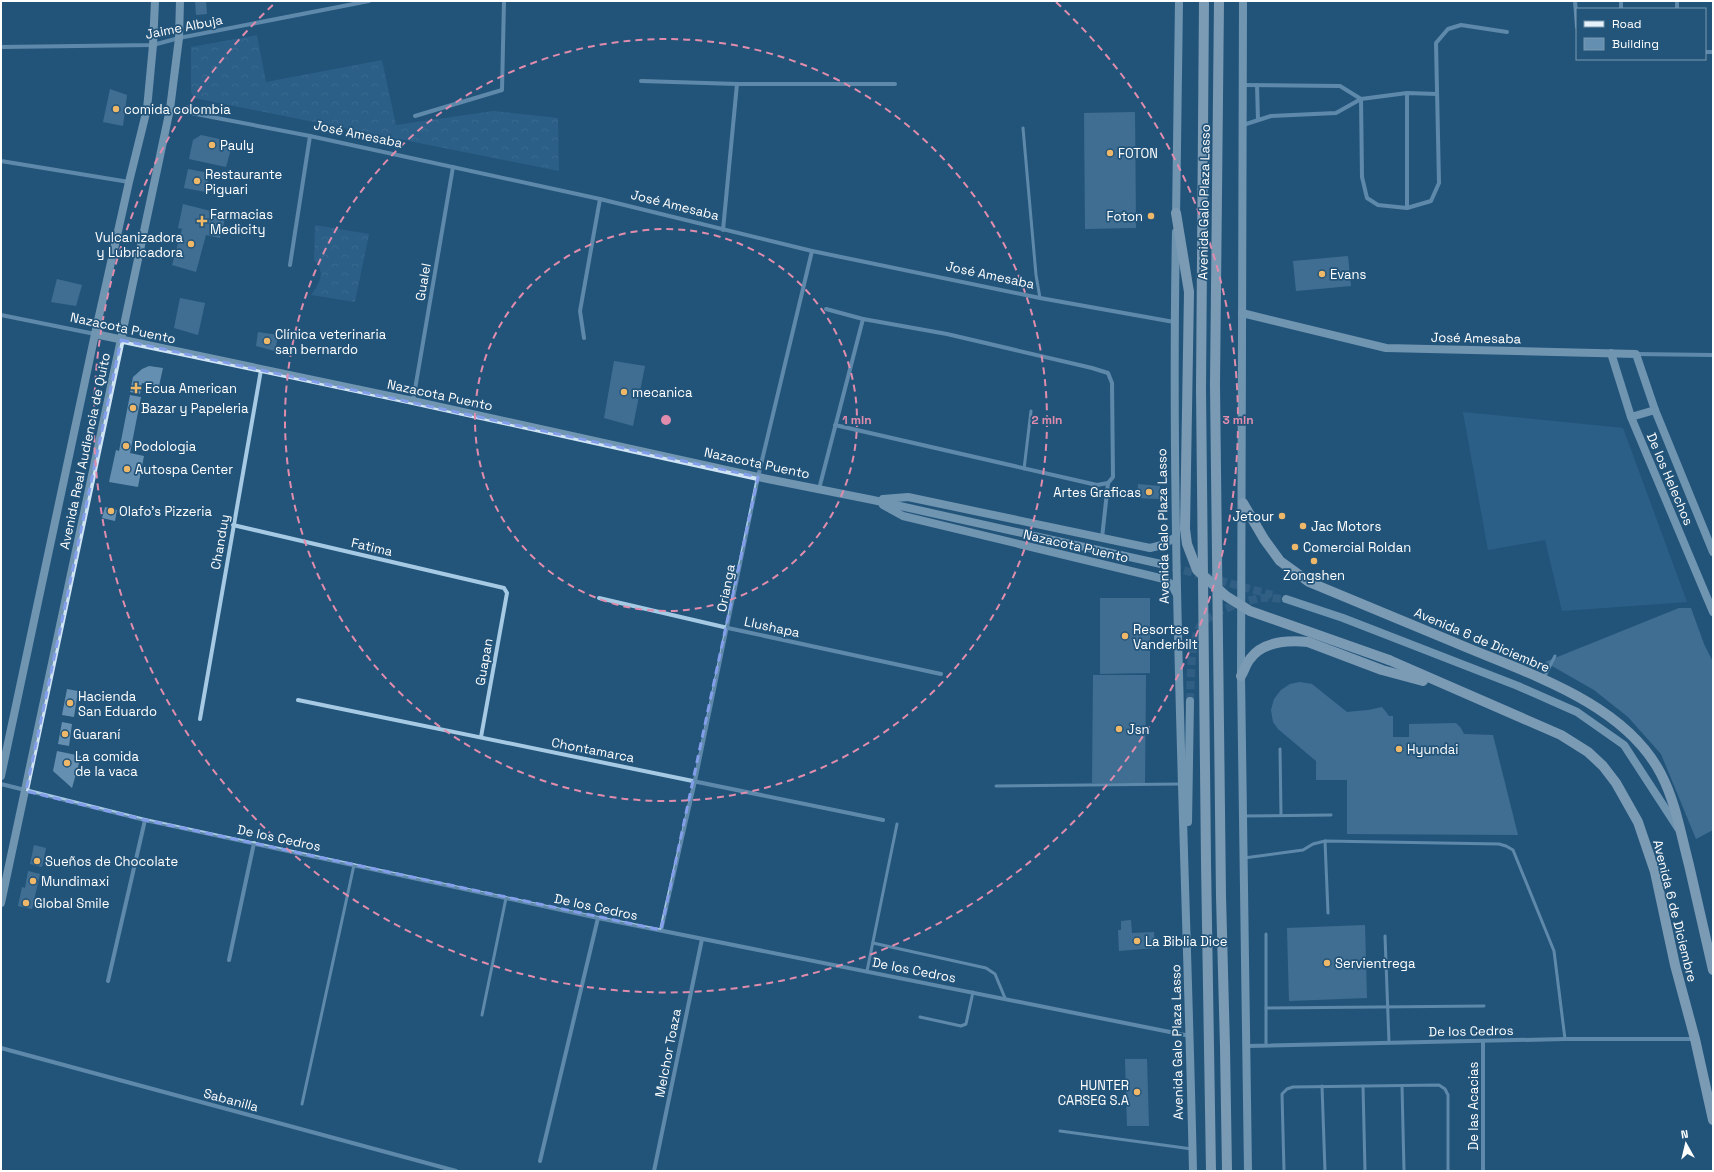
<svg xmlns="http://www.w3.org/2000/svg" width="1714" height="1172" viewBox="0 0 1714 1172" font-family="'Space Grotesk',sans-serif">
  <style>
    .forest { fill: url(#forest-crowns) }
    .pitch { fill: #376e97 }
    .building { fill: #658fb0 }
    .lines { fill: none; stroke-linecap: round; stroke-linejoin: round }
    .secondary-tunnel { stroke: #446e8e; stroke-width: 8; stroke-dasharray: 8 4; stroke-linecap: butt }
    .lane { stroke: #a6cae4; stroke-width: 3 }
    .street { stroke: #a6cae4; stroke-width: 4 }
    .secondary { stroke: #cfe4f4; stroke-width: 8 }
    .primary { stroke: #e6f1fc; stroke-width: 10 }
    .primary-bridge { stroke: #e6f1fc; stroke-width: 10 }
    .marked { fill: none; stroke: #839eea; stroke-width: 3; stroke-dasharray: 8 5; stroke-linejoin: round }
    .ring { fill: none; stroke: #e08cad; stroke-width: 2; stroke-dasharray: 7 5 }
    .poi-dot { fill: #efb869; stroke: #23547a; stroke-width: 1.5 }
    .labels { text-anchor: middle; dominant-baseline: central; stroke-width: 3.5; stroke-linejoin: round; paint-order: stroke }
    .street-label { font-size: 13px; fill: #fff; stroke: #23547a }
    .poi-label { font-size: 13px; fill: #fff; stroke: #23547a; text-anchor: start }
    .centre { fill: #e08cad; stroke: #23547a; stroke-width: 2 }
    .ring-label { font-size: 12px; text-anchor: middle; font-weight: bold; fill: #e08cad; stroke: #23547a; stroke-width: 3.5; stroke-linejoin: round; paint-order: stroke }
  </style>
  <defs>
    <pattern id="forest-crowns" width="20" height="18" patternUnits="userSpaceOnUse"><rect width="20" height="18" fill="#376e97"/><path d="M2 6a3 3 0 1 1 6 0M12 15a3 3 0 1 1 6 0" fill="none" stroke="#5584a7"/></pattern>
  </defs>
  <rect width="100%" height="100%" fill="#23547a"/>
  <g class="forest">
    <polygon points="257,35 266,82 382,60 396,125 493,111 558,118 559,171 194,98 191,92 191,47"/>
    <path d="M315,225L369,234L355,302L311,295C320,283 326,272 314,260Z"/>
  </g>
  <polygon class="pitch" points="1463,412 1623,428 1687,602 1562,611 1545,540 1488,550"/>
  <g class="building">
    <polygon points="195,1 206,1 207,14 196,15"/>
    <polygon points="110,89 127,95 123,126 103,122"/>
    <polygon points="1135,112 1136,228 1085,229 1084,113"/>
    <polygon points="201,135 233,142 226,167 189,159 193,140"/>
    <polygon points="188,169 209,173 206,192 184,188"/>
    <polygon points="183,204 226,215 220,238 206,235 196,272 172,265 182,229 178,228"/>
    <polygon points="1348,256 1351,286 1296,291 1293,261"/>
    <polygon points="57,279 82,285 76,306 51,302"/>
    <polygon points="180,298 205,303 198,335 174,328"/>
    <polygon points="258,332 278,335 275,351 256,346"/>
    <polygon points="614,361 645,366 633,426 604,418"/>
    <polygon points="149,366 163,368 159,386 142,383 140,394 130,392 133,377 142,369"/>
    <polygon points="130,395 141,397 130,453 144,456 138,487 109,482 116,450 119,451"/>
    <polygon points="1138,484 1160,486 1159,499 1137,498"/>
    <polygon points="105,507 117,510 115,521 102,518"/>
    <polygon points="1100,598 1150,598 1150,673 1100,674"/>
    <polygon points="1679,608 1691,608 1704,644 1713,662 1713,830 1696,839 1661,754 1628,717 1594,690 1545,662"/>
    <polygon points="1093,675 1146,675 1145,783 1092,783"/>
    <polygon points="1300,682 1312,684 1347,712 1368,710 1382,707 1389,716 1393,716 1393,737 1409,737 1409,724 1456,723 1461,728 1464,734 1493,735 1518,835 1347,834 1347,780 1316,780 1316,761 1278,729 1273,722 1271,710 1274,699 1281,690 1290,684"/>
    <polygon points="67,689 78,691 74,717 62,715"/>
    <polygon points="62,722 72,724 69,746 58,744"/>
    <polygon points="57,751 81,756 72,788 53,771"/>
    <polygon points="34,845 46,848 42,867 30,864"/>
    <polygon points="28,871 40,874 32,909 18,906 22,887 25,888"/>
    <polygon points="1131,920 1132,933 1154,932 1155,948 1119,951 1118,930 1121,930 1121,921"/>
    <polygon points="1365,925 1367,998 1289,1001 1287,928"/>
    <polygon points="1125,1059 1147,1059 1149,1126 1127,1126"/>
  </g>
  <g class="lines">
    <g class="secondary-tunnel">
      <polyline points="1161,564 1272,595"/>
      <path d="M1190,701C1191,681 1190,645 1199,628C1206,613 1246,600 1262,598C1269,597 1279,599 1286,599"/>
    </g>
    <g class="lane">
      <polyline points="1023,128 1036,275 1040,298"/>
      <polyline points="1024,469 1031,411"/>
      <polyline points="1544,678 1555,656"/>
      <polyline points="1280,749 1281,815"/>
      <polyline points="996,786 1181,784"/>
      <polyline points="1243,816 1331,815"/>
      <polyline points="1325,841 1328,913"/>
      <polyline points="1244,858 1303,850 1313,844 1325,841 1499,844 1506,846 1513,850 1554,951 1565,1039"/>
      <polyline points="1385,936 1389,1042"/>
      <polyline points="873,943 986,968 995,974 1005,998"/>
      <polyline points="867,971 897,824"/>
      <polyline points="1266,1008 1484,1006"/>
      <polyline points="482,1015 506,898"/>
      <polyline points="920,1017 961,1026 966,1024 973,992"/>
      <polyline points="1266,1045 1266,934"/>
      <polyline points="1322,1086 1325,1171"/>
      <polyline points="1363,1086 1365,1171"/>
      <polyline points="1402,1086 1404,1171"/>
      <polyline points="302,1104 354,865"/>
      <polyline points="1060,1131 1192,1149"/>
      <polyline points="1284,1171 1282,1094 1287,1089 1293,1087 1439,1085 1445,1089 1448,1095 1448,1171"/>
    </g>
    <g class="street">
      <polyline points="1575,1 1577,27"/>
      <polyline points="1621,1 1621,9"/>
      <polyline points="1677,1 1677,9"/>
      <polyline points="1,47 153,45 179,38 369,1"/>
      <polyline points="1705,52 1713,52"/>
      <polyline points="641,81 737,84 895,84"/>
      <polyline points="1243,85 1340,86 1361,99"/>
      <polyline points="1257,85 1258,120"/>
      <polyline points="1407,93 1407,208"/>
      <polyline points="1361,99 1362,177 1367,198 1378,205 1407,208 1431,201 1439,183 1436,43 1448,29 1461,25 1507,32"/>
      <polyline points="170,109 310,136 600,199 812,251 1040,298 1174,322"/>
      <polyline points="415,116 502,90 504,1"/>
      <polyline points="1243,125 1271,116 1336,113 1361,99 1407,93 1437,94"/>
      <polyline points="1,161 129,182"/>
      <polyline points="723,230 737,84"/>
      <polyline points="290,265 310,136"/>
      <polyline points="1,315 95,334"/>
      <polyline points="584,338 580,311 600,199"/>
      <polyline points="1636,354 1713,355"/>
      <polyline points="413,401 453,167"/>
      <polyline points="835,425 1097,485 1108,483 1113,477 1112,383 1108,373 1092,368 947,334 863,319"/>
      <polyline points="819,489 863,319 826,309"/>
      <polyline points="233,525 504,588 507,593 481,737"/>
      <polyline points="1102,538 1108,483"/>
      <polyline points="599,598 728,628 941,674"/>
      <polyline points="298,700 883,820"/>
      <polyline points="200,719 261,370"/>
      <polyline points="1,784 145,820 598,918 1190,1036"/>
      <polyline points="661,930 695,781 758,477 812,251"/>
      <polyline points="229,960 254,843"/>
      <polyline points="108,981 145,820"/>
      <polyline points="1247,1046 1565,1039 1695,1039"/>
      <polyline points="1,1048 456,1171"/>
      <polyline points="540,1161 598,918"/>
      <polyline points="654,1171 702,939"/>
      <polyline points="1483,1171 1483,1041"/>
    </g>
    <g class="secondary">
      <polyline points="1243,1 1241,676 1248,1171"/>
      <polyline points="1176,218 1179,1"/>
      <path d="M1176,232C1170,545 1186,858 1193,1171"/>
      <polyline points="1242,313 1386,348 1636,354 1655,410 1713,552"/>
      <polyline points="95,334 413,401 758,477 873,500 1161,564"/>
      <polyline points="1611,353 1631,417 1713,612"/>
      <polyline points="1631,417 1655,410"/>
      <polyline points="883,499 908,497 1150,548 1162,545 1176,537"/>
      <polyline points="883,505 903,516 1164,579 1171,584 1176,593"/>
      <polyline points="1286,599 1343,618 1518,686 1577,712 1624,745 1678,828"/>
      <polyline points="1,776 95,334 129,182 147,109 153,45 155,1"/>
      <polyline points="1188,822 1190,701"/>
      <polyline points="1,903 170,109 179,38 180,1"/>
    </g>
    <g class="primary">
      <polyline points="1204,1 1201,389 1206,862 1211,1171"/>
      <polyline points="1219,1 1215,385 1221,896 1225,1047 1227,1171"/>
      <polyline points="1176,213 1189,292"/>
      <path d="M1243,503L1264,539L1280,561L1309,582C1358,602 1407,623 1456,643C1526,673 1624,702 1661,774C1676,803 1681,835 1689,865C1697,900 1705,935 1713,970"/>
      <polyline points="1389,660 1561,735 1588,752 1603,766 1616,783 1638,822 1655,872 1675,965 1695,1039 1713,1120"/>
      <path d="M1241,676C1244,671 1246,664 1250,659C1263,641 1287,640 1308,642L1382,670L1423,681"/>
    </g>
    <polyline class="primary-bridge" points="1189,292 1185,529 1187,544 1197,570 1226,596 1250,611 1389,660"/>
  </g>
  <path d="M0 0H1714V1172H0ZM121,340L758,477L661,930L145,820L26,791Z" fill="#23547a" fill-opacity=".55" fill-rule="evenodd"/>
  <path class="marked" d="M121,340L758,477L661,930L145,820L26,791Z"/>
  <g class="ring">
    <circle cx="666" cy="420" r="191"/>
    <circle cx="666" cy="420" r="381"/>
    <path d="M1056 2A572 572 0 1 1 276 2"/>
  </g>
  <g class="poi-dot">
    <circle cx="116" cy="109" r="4"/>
    <circle cx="212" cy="145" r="4"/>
    <circle cx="1110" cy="153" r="4"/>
    <circle cx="197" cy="181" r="4"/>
    <circle cx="1151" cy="216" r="4"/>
    <path d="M200 215h4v4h4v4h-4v4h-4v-4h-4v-4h4z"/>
    <circle cx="191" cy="244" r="4"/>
    <circle cx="1322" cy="274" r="4"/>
    <circle cx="267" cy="341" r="4"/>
    <path d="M134 382h4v4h4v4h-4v4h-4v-4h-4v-4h4z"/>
    <circle cx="624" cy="392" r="4"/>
    <circle cx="133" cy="408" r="4"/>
    <circle cx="126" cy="446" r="4"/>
    <circle cx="127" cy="469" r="4"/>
    <circle cx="1149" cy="492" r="4"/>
    <circle cx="111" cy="511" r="4"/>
    <circle cx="1282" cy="516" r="4"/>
    <circle cx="1303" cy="526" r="4"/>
    <circle cx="1295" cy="547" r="4"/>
    <circle cx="1314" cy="561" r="4"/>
    <circle cx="1125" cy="636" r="4"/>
    <circle cx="70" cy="703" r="4"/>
    <circle cx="1119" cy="729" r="4"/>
    <circle cx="65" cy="734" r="4"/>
    <circle cx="1399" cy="749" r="4"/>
    <circle cx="67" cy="763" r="4"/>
    <circle cx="37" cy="861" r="4"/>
    <circle cx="33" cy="881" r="4"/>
    <circle cx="26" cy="903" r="4"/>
    <circle cx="1137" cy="941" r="4"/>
    <circle cx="1327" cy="963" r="4"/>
    <circle cx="1137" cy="1092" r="4"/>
  </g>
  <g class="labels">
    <g class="street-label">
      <text transform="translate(184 27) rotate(-11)">Jaime Albuja</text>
      <text transform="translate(358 134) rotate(12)">José Amesaba</text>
      <text transform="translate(1204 202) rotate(-89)">Avenida Galo Plaza Lasso</text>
      <text transform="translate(675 205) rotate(14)">José Amesaba</text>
      <text transform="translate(990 275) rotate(12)">José Amesaba</text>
      <text transform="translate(423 282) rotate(-80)">Gualel</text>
      <text transform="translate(123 328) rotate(12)">Nazacota Puento</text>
      <text transform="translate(1476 338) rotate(1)">José Amesaba</text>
      <text transform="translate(440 395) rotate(12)">Nazacota Puento</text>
      <text transform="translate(85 451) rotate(-78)">Avenida Real Audiencia de Quito</text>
      <text transform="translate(757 463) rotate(12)">Nazacota Puento</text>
      <text transform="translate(1670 479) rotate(67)">De los Helechos</text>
      <text transform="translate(1163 526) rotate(-91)">Avenida Galo Plaza Lasso</text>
      <text transform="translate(220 542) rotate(-80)">Chanduy</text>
      <text transform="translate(1076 546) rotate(13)">Nazacota Puento</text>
      <text transform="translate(372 547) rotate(13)">Fatima</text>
      <text transform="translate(726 588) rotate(-79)">Orianga</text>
      <text transform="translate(772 627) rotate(12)">Llushapa</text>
      <text transform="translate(1482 640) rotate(23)">Avenida 6 de Diciembre</text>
      <text transform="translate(484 662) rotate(-80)">Guapan</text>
      <text transform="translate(593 750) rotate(11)">Chontamarca</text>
      <text transform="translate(279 838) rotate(12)">De los Cedros</text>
      <text transform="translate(596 907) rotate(12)">De los Cedros</text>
      <text transform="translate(1675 911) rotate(76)">Avenida 6 de Diciembre</text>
      <text transform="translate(914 970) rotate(11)">De los Cedros</text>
      <text transform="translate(1471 1031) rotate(-1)">De los Cedros</text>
      <text transform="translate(1177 1042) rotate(-91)">Avenida Galo Plaza Lasso</text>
      <text transform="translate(668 1053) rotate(-79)">Melchor Toaza</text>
      <text transform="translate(231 1100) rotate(15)">Sabanilla</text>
      <text transform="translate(1473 1106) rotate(-90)">De las Acacias</text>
    </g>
    <g class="poi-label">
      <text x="124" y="109">comida colombia</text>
      <text x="220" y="145">Pauly</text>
      <text x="1118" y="153">FOTON</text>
      <text x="205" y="174">Restaurante<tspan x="205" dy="15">Piguari</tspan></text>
      <text x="210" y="214">Farmacias<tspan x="210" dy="15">Medicity</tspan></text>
      <text x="1143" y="216" text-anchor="end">Foton</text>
      <text x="183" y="237" text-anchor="end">Vulcanizadora<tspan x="183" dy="15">y Lubricadora</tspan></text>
      <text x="1330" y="274">Evans</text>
      <text x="275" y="334">Clínica veterinaria<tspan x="275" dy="15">san bernardo</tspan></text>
      <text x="145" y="388">Ecua American</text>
      <text x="632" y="392">mecanica</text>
      <text x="141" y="408">Bazar y Papeleria</text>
      <text x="134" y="446">Podologia</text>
      <text x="135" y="469">Autospa Center</text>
      <text x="1141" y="492" text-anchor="end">Artes Graficas</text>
      <text x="119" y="511">Olafo's Pizzeria</text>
      <text x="1274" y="516" text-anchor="end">Jetour</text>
      <text x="1311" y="526">Jac Motors</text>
      <text x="1303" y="547">Comercial Roldan</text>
      <text x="1314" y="575" text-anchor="middle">Zongshen</text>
      <text x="1133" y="629">Resortes<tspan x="1133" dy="15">Vanderbilt</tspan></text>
      <text x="78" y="696">Hacienda<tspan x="78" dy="15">San Eduardo</tspan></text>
      <text x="1127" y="729">Jsn</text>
      <text x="73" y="734">Guaraní</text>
      <text x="1407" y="749">Hyundai</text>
      <text x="75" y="756">La comida<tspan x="75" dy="15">de la vaca</tspan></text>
      <text x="45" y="861">Sueños de Chocolate</text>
      <text x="41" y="881">Mundimaxi</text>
      <text x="34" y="903">Global Smile</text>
      <text x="1145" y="941">La Biblia Dice</text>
      <text x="1335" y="963">Servientrega</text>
      <text x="1129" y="1085" text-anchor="end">HUNTER<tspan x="1129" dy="15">CARSEG S.A</tspan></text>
    </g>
  </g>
  <circle cx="666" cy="420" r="6" class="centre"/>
  <g class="ring-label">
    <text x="857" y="424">1 min</text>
    <text x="1047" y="424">2 min</text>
    <text x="1238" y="424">3 min</text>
  </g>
  <rect width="1714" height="1172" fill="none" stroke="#ffffff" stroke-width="4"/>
  <rect x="1576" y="8" width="130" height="52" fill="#23547a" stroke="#7b98af"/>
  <rect x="1584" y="21" width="20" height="6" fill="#e6f1fc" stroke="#7b98af"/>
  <text x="1612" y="28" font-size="12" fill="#ffffff">Road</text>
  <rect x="1584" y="38" width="20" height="12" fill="#658fb0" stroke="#7b98af"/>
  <text x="1612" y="48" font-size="12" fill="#ffffff">Building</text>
  <g transform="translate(1686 1144) rotate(352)" stroke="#23547a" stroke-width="3" paint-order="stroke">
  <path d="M0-3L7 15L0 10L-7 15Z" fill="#ffffff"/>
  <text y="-6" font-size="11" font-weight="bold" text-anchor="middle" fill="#ffffff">N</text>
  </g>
</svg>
